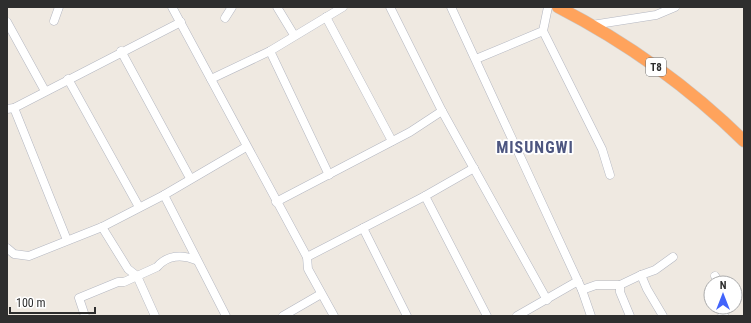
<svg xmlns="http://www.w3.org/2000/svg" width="751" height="323" viewBox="0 0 751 323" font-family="'Roboto Condensed',sans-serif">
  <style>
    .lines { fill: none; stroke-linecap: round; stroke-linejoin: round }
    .minor-casing { stroke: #b4b7c1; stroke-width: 9 }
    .highway-casing { stroke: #c9c9c9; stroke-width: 13 }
    .minor { stroke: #fff; stroke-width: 8 }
    .highway { stroke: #ffa35c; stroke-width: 12 }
    .labels { text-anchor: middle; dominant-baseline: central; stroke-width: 3.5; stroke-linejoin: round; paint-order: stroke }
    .shield { fill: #fff; stroke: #6d6d6d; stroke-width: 1 }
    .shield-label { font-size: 11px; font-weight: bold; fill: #2e2e2e }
    .district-label { font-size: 16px; font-weight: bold; letter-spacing: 1px; fill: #4d5680; stroke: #fff }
  </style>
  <rect width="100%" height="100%" fill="#efe9e1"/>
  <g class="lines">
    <g class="minor-casing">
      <g id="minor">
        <polyline points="172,7 307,257 308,269 334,316"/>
        <polyline points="277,7 294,35"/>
        <polyline points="390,7 442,111 547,300"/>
        <polyline points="451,7 582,290 591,316"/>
        <polyline points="326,17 392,141"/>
        <polyline points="225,18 232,7"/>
        <polyline points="54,21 59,7"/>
        <polyline points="7,22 45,91"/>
        <polyline points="592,25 656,15 675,7"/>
        <polyline points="543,31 602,149 610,175"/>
        <polyline points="121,51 190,178"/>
        <polyline points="270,51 329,175"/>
        <polyline points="476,59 543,31 548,7"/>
        <polyline points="68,79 139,207"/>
        <polyline points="211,79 270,51 343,7"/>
        <polyline points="14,108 67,240"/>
        <polyline points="7,109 14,108 181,22"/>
        <polyline points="164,195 226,316"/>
        <polyline points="425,196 474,168"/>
        <polyline points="276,202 410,132 442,111"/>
        <polyline points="102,227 128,269 137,276 155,316"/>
        <polyline points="363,228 407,316"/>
        <polyline points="7,248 14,254 29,256 102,227 164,195 246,147"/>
        <polyline points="307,257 425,196 487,316"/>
        <polyline points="641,275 647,289 663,316"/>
        <polyline points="715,276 719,283"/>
        <polyline points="620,285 620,292 630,316"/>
        <polyline points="582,290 596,285 620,285 641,275 655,270 673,257"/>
        <path d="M85,316L79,298L118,282H124L157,267C167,255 182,254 196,260"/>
        <polyline points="283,316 321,294"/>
        <polyline points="517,316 578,281"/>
        <polyline points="722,316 728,307"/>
      </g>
    </g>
    <g class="highway-casing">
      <path id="highway" d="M558,7C626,42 689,87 744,141"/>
    </g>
    <use href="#minor" class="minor"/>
    <use href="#highway" class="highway"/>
  </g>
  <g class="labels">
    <rect class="shield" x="646" y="58" width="20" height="18" rx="3"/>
    <g class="shield-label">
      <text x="656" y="67">T8</text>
    </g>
    <g class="district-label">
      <text x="535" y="147">MISUNGWI</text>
    </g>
  </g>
  <rect width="751" height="323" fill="none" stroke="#2e2e2e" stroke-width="16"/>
  <g transform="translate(723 295)"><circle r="19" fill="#ffffff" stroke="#ababab"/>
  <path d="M0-3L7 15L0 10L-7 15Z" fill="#4264fb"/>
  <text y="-6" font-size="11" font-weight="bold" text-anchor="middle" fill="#2e2e2e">N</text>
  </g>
  <path d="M10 307v6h85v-6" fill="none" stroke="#2e2e2e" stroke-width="2"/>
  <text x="16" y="307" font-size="12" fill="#2e2e2e" stroke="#ffffff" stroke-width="3" paint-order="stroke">100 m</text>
</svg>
